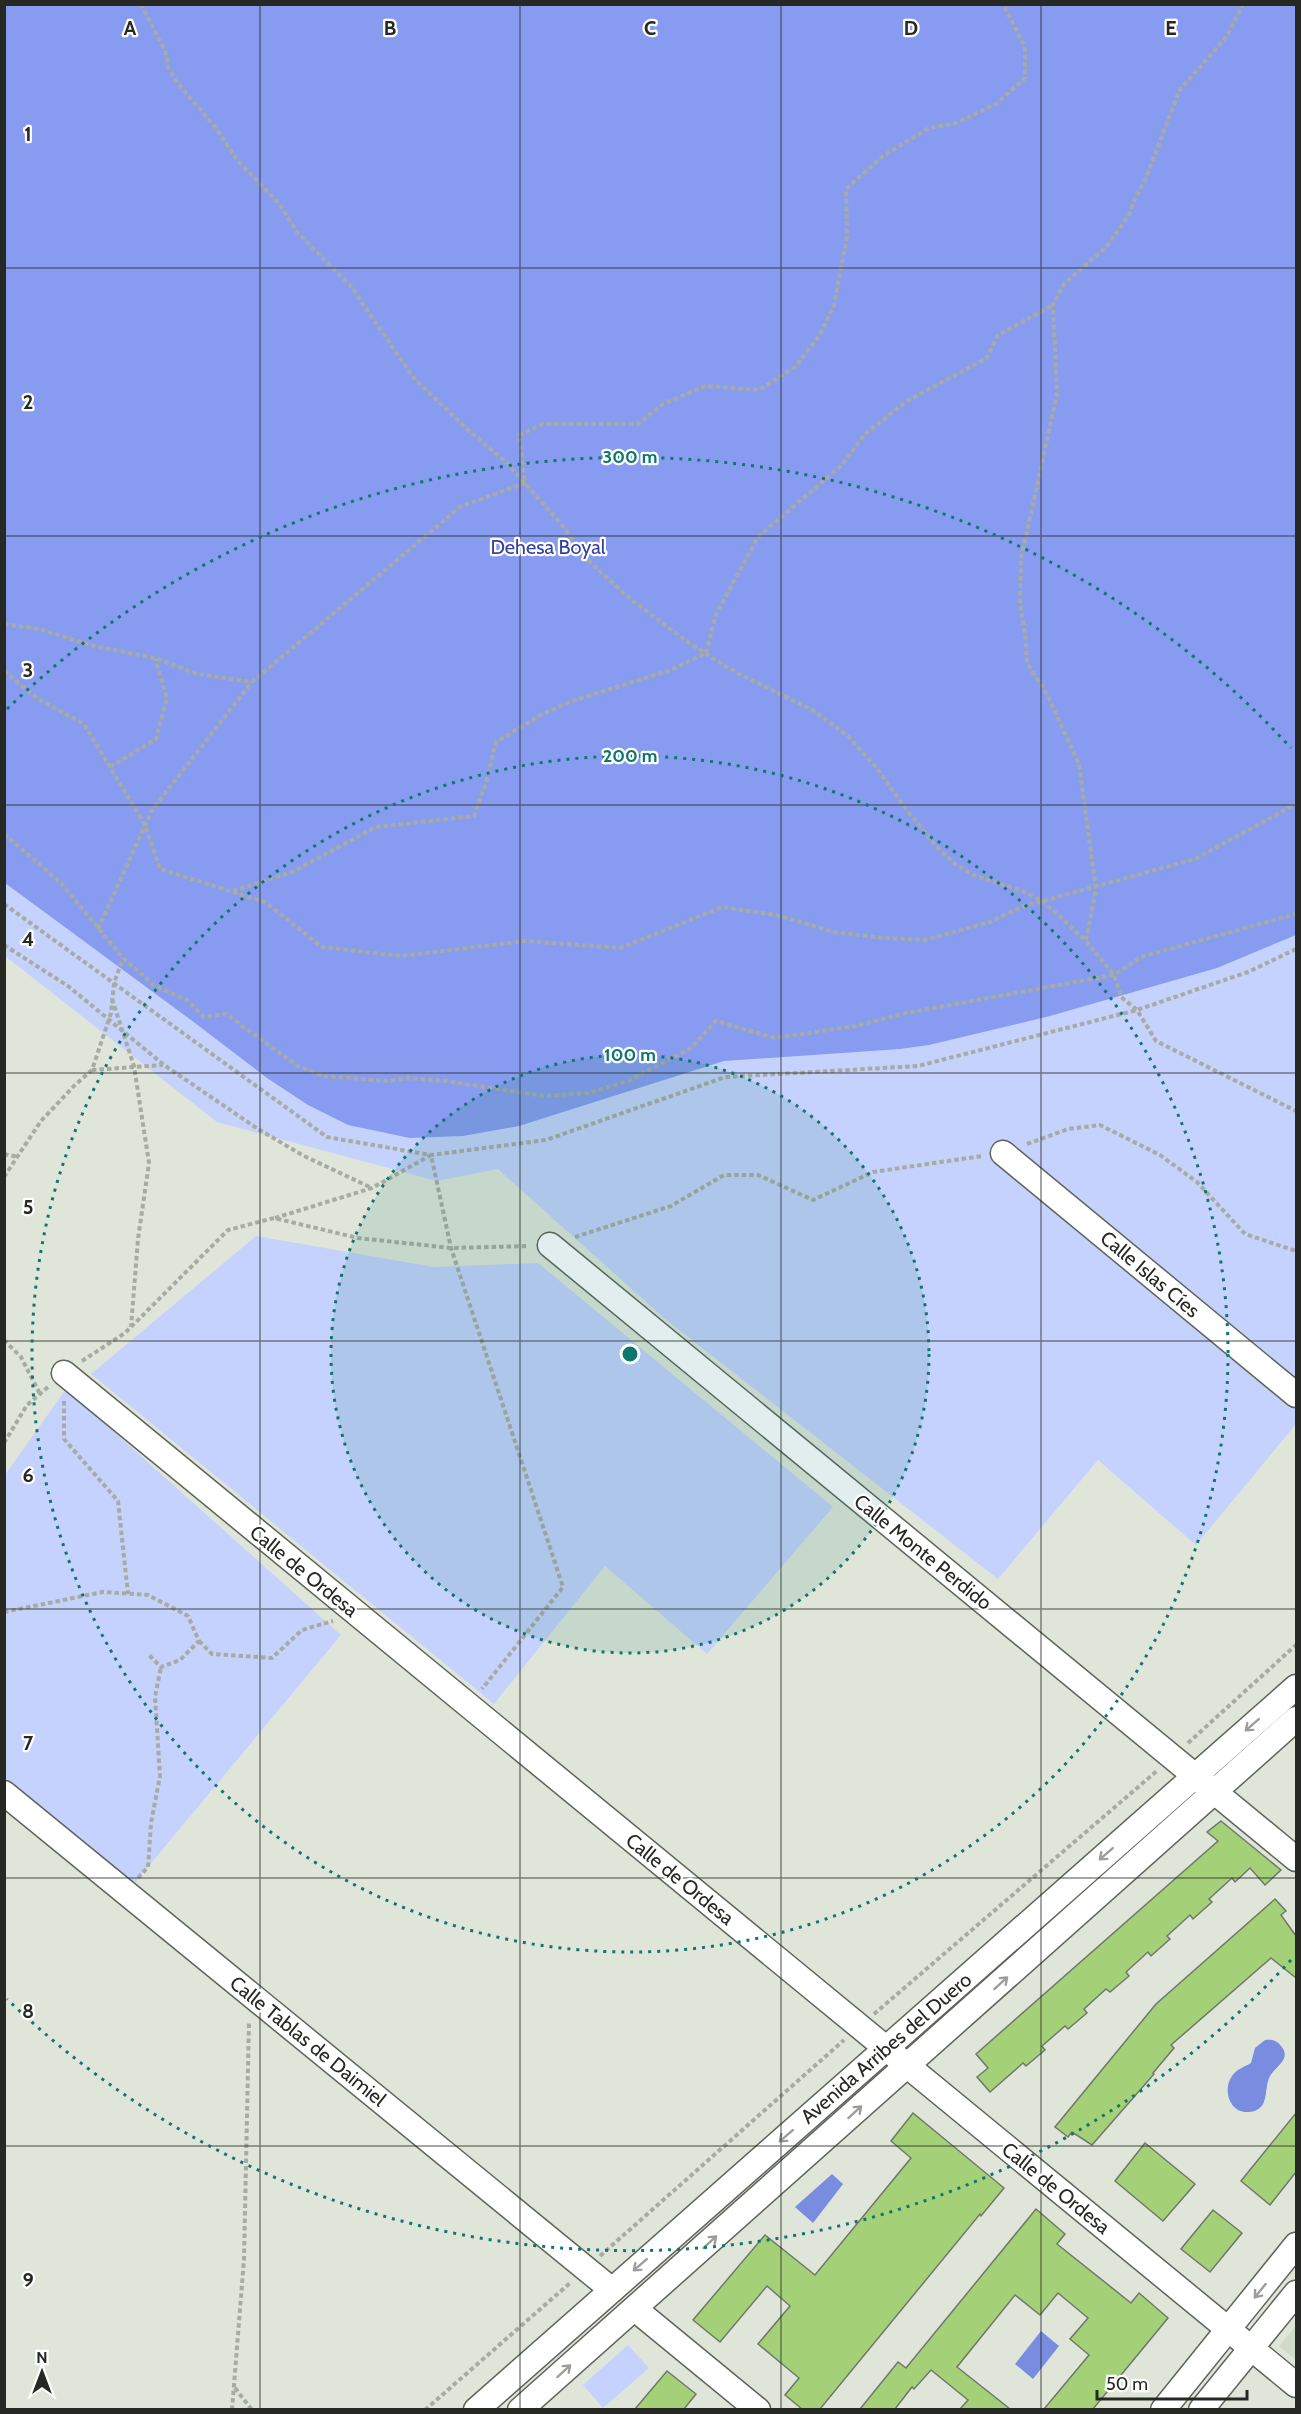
<svg xmlns="http://www.w3.org/2000/svg" width="1301" height="2414" viewBox="0 0 1301 2414" font-family="Cabin,sans-serif">
  <style>
    .built { fill: #d0dbc7 }
    .green { fill: #c5d2fd }
    .forest { fill: #879cf0 }
    .water { fill: #798cdf }
    .building { fill: #a4d178; stroke: #70776b; stroke-width: 1.5 }
    .lines { fill: none; stroke-linecap: round; stroke-linejoin: round }
    .street-casing { stroke: #5e6459; stroke-width: 27 }
    .path { stroke: #a7aca2; stroke-width: 4; stroke-dasharray: 4.5 3; stroke-linecap: butt }
    .street { stroke: #fff; stroke-width: 24 }
    .oneway { stroke: #9d9e9c }
    .grid { fill: none; stroke: #262823; stroke-width: 1.5; stroke-opacity: 0.55 }
    .ring { fill: none; stroke: #0f766e; stroke-width: 3; stroke-dasharray: 3 6 }
    .labels { text-anchor: middle; dominant-baseline: central; stroke-width: 4.5; stroke-linejoin: round; paint-order: stroke }
    .park-label { font-size: 20px; fill: #3541a2; stroke: #fff }
    .street-label { font-size: 20px; fill: #262823; stroke: #fff }
    .grid-label { font-size: 20px; text-anchor: middle; font-weight: bold; fill: #262823; stroke: #fff; stroke-width: 4.5; stroke-linejoin: round; paint-order: stroke }
    .centre { fill: #0f766e; stroke: #fff; stroke-width: 3 }
    .ring-label { font-size: 18px; text-anchor: middle; font-weight: bold; fill: #0f766e; stroke: #fff; stroke-width: 4.5; stroke-linejoin: round; paint-order: stroke }
  </style>
  <rect width="100%" height="100%" fill="#dfe6d9"/>
  <polygon class="built" points="1296,2326 1296,2360 1279,2346"/>
  <g class="green">
    <polygon points="4,5 1296,5 1296,1424 1196,1545 1098,1460 998,1579 665,1319 498,1169 437,1181 217,1122 5,956"/>
    <polygon points="256,1236 434,1267 538,1263 833,1507 707,1654 605,1566 494,1704 91,1374"/>
    <polygon points="66,1389 341,1635 133,1885 5,1778 5,1475"/>
    <polygon points="628,2345 649,2368 603,2408 583,2385"/>
  </g>
  <polygon class="forest" points="5,4 1296,5 1296,935 1217,968 1050,1016 929,1045 900,1049 724,1061 519,1126 463,1136 410,1138 348,1125 308,1105 267,1078 191,1020 5,883"/>
  <g class="water">
    <path d="M1265,2040C1271,2039 1277,2040 1281,2046C1292,2059 1276,2066 1270,2076C1263,2089 1271,2110 1249,2112C1230,2114 1222,2090 1232,2076C1237,2069 1244,2067 1251,2063L1255,2048Z"/>
    <polygon points="832,2174 843,2184 813,2223 795,2207"/>
    <polygon points="1041,2331 1059,2346 1033,2379 1015,2364"/>
  </g>
  <g class="building">
    <polygon points="1221,1821 1281,1870 1265,1885 1250,1868 1235,1882 1232,1878 1209,1899 1212,1902 1193,1919 1190,1915 1167,1936 1170,1939 1151,1956 1148,1952 1126,1972 1129,1976 1110,1992 1106,1989 1084,2009 1087,2013 1068,2029 1065,2026 1042,2046 1045,2050 1026,2066 1023,2063 990,2092 977,2077 988,2068 976,2054 1218,1841 1207,1832"/>
    <polygon points="1275,1899 1286,1911 1281,1915 1296,1936 1296,1978 1271,1958 1171,2045 1174,2048 1153,2073 1154,2074 1092,2145 1072,2132 1068,2137 1055,2127 1156,2004"/>
    <polygon points="913,2113 1004,2188 981,2216 980,2214 820,2409 802,2409 785,2395 799,2378 758,2344 790,2306 767,2286 720,2342 693,2320 765,2235 815,2275 911,2158 891,2141"/>
    <polygon points="1296,2113 1296,2172 1270,2205 1241,2181"/>
    <polygon points="1145,2143 1195,2184 1163,2221 1115,2181"/>
    <polygon points="1036,2209 1065,2234 1057,2244 1131,2303 1139,2293 1168,2318 1093,2409 1044,2409 1089,2355 1070,2339 1088,2318 1058,2293 1040,2315 1015,2295 957,2367 1010,2409 960,2409 968,2400 931,2370 914,2389 912,2387 895,2409 860,2409 898,2362 906,2368"/>
    <polygon points="1213,2210 1242,2233 1210,2272 1181,2249"/>
    <polygon points="667,2371 696,2394 684,2409 635,2409"/>
  </g>
  <g class="lines">
    <g class="street-casing">
      <g id="street">
        <polyline points="1003,1153 1296,1395"/>
        <polyline points="550,1245 1296,1859"/>
        <polyline points="64,1373 1296,2385"/>
        <polyline points="4,1793 612,2290"/>
        <polyline points="635,2309 758,2410"/>
        <polyline points="476,2410 1296,1687"/>
        <polyline points="520,2410 1296,1719"/>
        <polyline points="1163,2410 1296,2245"/>
        <polyline points="1201,2410 1296,2293"/>
      </g>
    </g>
    <g class="path">
      <polyline points="141,4 166,53 168,67 175,80 215,127 238,161 280,205 297,232 350,285 413,377 468,430 507,463 562,525 587,559 629,598 685,640 728,668 814,711 847,735 876,767 903,805 935,845 955,864 973,875 1020,890 1043,901 1086,941 1114,975 1121,997 1137,1010 1156,1041 1296,1111"/>
      <polyline points="4,624 39,629 94,646 155,658 197,674 252,682"/>
      <polyline points="4,671 38,699 84,724 145,825 160,869 265,902 322,947 401,956 525,941 621,948 722,907 776,915 834,932 883,938 925,940 990,922 1021,907 1195,859 1296,804"/>
      <polyline points="110,767 156,739 167,698 155,659"/>
      <polyline points="4,834 61,883 123,958 155,986 187,1000 204,1017 226,1014 298,1066 324,1076 387,1081 408,1078 445,1081 544,1096 589,1093 628,1081 691,1048 716,1021 775,1038 856,1026 906,1013 1114,975 1141,957 1296,914"/>
      <polyline points="233,891 292,872 376,827 474,816 487,779 496,742 541,715 569,702 671,670 706,653 716,614 758,537 842,465 865,434 907,401 987,358 998,335 1053,305"/>
      <polyline points="4,904 327,1137 431,1155 546,1140 725,1077 918,1066 1137,1010 1248,972 1296,949"/>
      <polyline points="98,929 152,810 252,682 460,507 525,483 519,435 543,424 638,424 663,404 705,386 759,390 795,367 820,335 834,305 847,237 846,189 883,156 929,128 956,123 996,104 1025,78 1025,47 1003,4"/>
      <polyline points="1086,940 1096,889 1079,764 1047,694 1027,663 1025,633 1020,604 1021,559 1057,394 1053,305 1064,284 1106,247 1129,215 1135,198 1145,181 1179,91 1227,36 1243,4"/>
      <polyline points="4,945 68,986 164,1065 258,1129 304,1156 372,1188"/>
      <polyline points="112,999 134,1066 149,1163 138,1239 131,1327"/>
      <polyline points="92,1070 163,1065"/>
      <polyline points="1027,1144 1068,1129 1100,1125 1160,1155 1197,1182 1245,1234 1296,1251"/>
      <polyline points="4,1154 18,1157"/>
      <polyline points="4,1177 41,1121 74,1086 92,1070 111,1013 114,983 123,958"/>
      <polyline points="275,1218 372,1188 431,1155 451,1248 563,1587 482,1689"/>
      <polyline points="575,1237 671,1206 724,1175 758,1175 813,1200 873,1172 982,1156"/>
      <polyline points="4,1340 21,1357 40,1394"/>
      <polyline points="82,1361 125,1333 228,1230 274,1218 358,1238 451,1248 529,1246"/>
      <polyline points="64,1401 64,1439 118,1501 128,1594"/>
      <polyline points="4,1443 27,1405 48,1387"/>
      <polyline points="4,1612 103,1592 148,1595 188,1616 199,1641 180,1660 161,1667 149,1655"/>
      <polyline points="199,1641 212,1654 272,1658 302,1630 333,1621"/>
      <polyline points="1188,1743 1296,1645"/>
      <polyline points="138,1878 148,1867 151,1823 160,1776 155,1697 161,1667"/>
      <polyline points="874,2014 1158,1770"/>
      <polyline points="600,2256 844,2040"/>
      <polyline points="235,2388 252,2410"/>
      <polyline points="232,2410 244,2259 249,2021"/>
      <polyline points="425,2410 570,2283"/>
    </g>
    <use href="#street" class="street"/>
  </g>
  <defs><path id="oneway-shaft" d="M-6 0H5M1.5-3L5.5 0L1.5 3" fill="none" stroke-width="1.6" stroke-linecap="round" stroke-linejoin="round" transform="scale(1.5)"/></defs>
  <g class="oneway">
    <use href="#oneway-shaft" transform="translate(1252 1725) rotate(139)"/>
    <use href="#oneway-shaft" transform="translate(1106 1854) rotate(139)"/>
    <use href="#oneway-shaft" transform="translate(1001 1983) rotate(-42)"/>
    <use href="#oneway-shaft" transform="translate(855 2112) rotate(-42)"/>
    <use href="#oneway-shaft" transform="translate(786 2136) rotate(139)"/>
    <use href="#oneway-shaft" transform="translate(710 2242) rotate(-42)"/>
    <use href="#oneway-shaft" transform="translate(640 2265) rotate(139)"/>
    <use href="#oneway-shaft" transform="translate(1260 2291) rotate(129)"/>
    <use href="#oneway-shaft" transform="translate(564 2371) rotate(-42)"/>
  </g>
  <path class="grid" d="M260,4V2410M520,4V2410M781,4V2410M1041,4V2410M4,268H1296M4,536H1296M4,805H1296M4,1073H1296M4,1341H1296M4,1609H1296M4,1878H1296M4,2146H1296"/>
  <circle cx="630" cy="1354" r="299" fill="#0f766e" fill-opacity=".12"/>
  <g class="ring">
    <circle cx="630" cy="1354" r="299"/>
    <circle cx="630" cy="1354" r="598"/>
    <path d="M1291 1960A897 897 0 0 1 7 1999M7 709A897 897 0 0 1 1291 748"/>
  </g>
  <g class="labels">
    <g class="park-label">
      <text x="548" y="547">Dehesa Boyal</text>
    </g>
    <g class="street-label">
      <text transform="translate(1150 1274) rotate(40)">Calle Islas Cíes</text>
      <text transform="translate(923 1552) rotate(39)">Calle Monte Perdido</text>
      <text transform="translate(304 1571) rotate(39)">Calle de Ordesa</text>
      <text transform="translate(680 1879) rotate(39)">Calle de Ordesa</text>
      <text transform="translate(308 2041) rotate(39)">Calle Tablas de Daimiel</text>
      <text transform="translate(886 2048) rotate(-41)">Avenida Arribes del Duero</text>
      <text transform="translate(1056 2188) rotate(39)">Calle de Ordesa</text>
    </g>
  </g>
  <g class="grid-label">
    <text x="130" y="35">A</text>
    <text x="390" y="35">B</text>
    <text x="650" y="35">C</text>
    <text x="911" y="35">D</text>
    <text x="1171" y="35">E</text>
    <text x="28" y="141">1</text>
    <text x="28" y="409">2</text>
    <text x="28" y="677">3</text>
    <text x="28" y="946">4</text>
    <text x="28" y="1214">5</text>
    <text x="28" y="1482">6</text>
    <text x="28" y="1750">7</text>
    <text x="28" y="2018">8</text>
    <text x="28" y="2287">9</text>
  </g>
  <circle cx="630" cy="1354" r="9" class="centre"/>
  <g class="ring-label">
    <text x="630" y="463">300 m</text>
    <text x="630" y="762">200 m</text>
    <text x="630" y="1061">100 m</text>
  </g>
  <rect width="1301" height="2414" fill="none" stroke="#262823" stroke-width="12"/>
  <g transform="translate(42 2372)" stroke="#ffffff" stroke-width="4.5" paint-order="stroke">
  <path d="M0-4.5L10 22L0 15L-10 22Z" fill="#262823"/>
  <text y="-9" font-size="16" font-weight="bold" text-anchor="middle" fill="#262823">N</text>
  </g>
  <path d="M1097 2390v9h150v-9" fill="none" stroke="#262823" stroke-width="3"/>
  <text x="1106" y="2390" font-size="18" fill="#262823" stroke="#ffffff" stroke-width="4.5" paint-order="stroke">50 m</text>
</svg>
